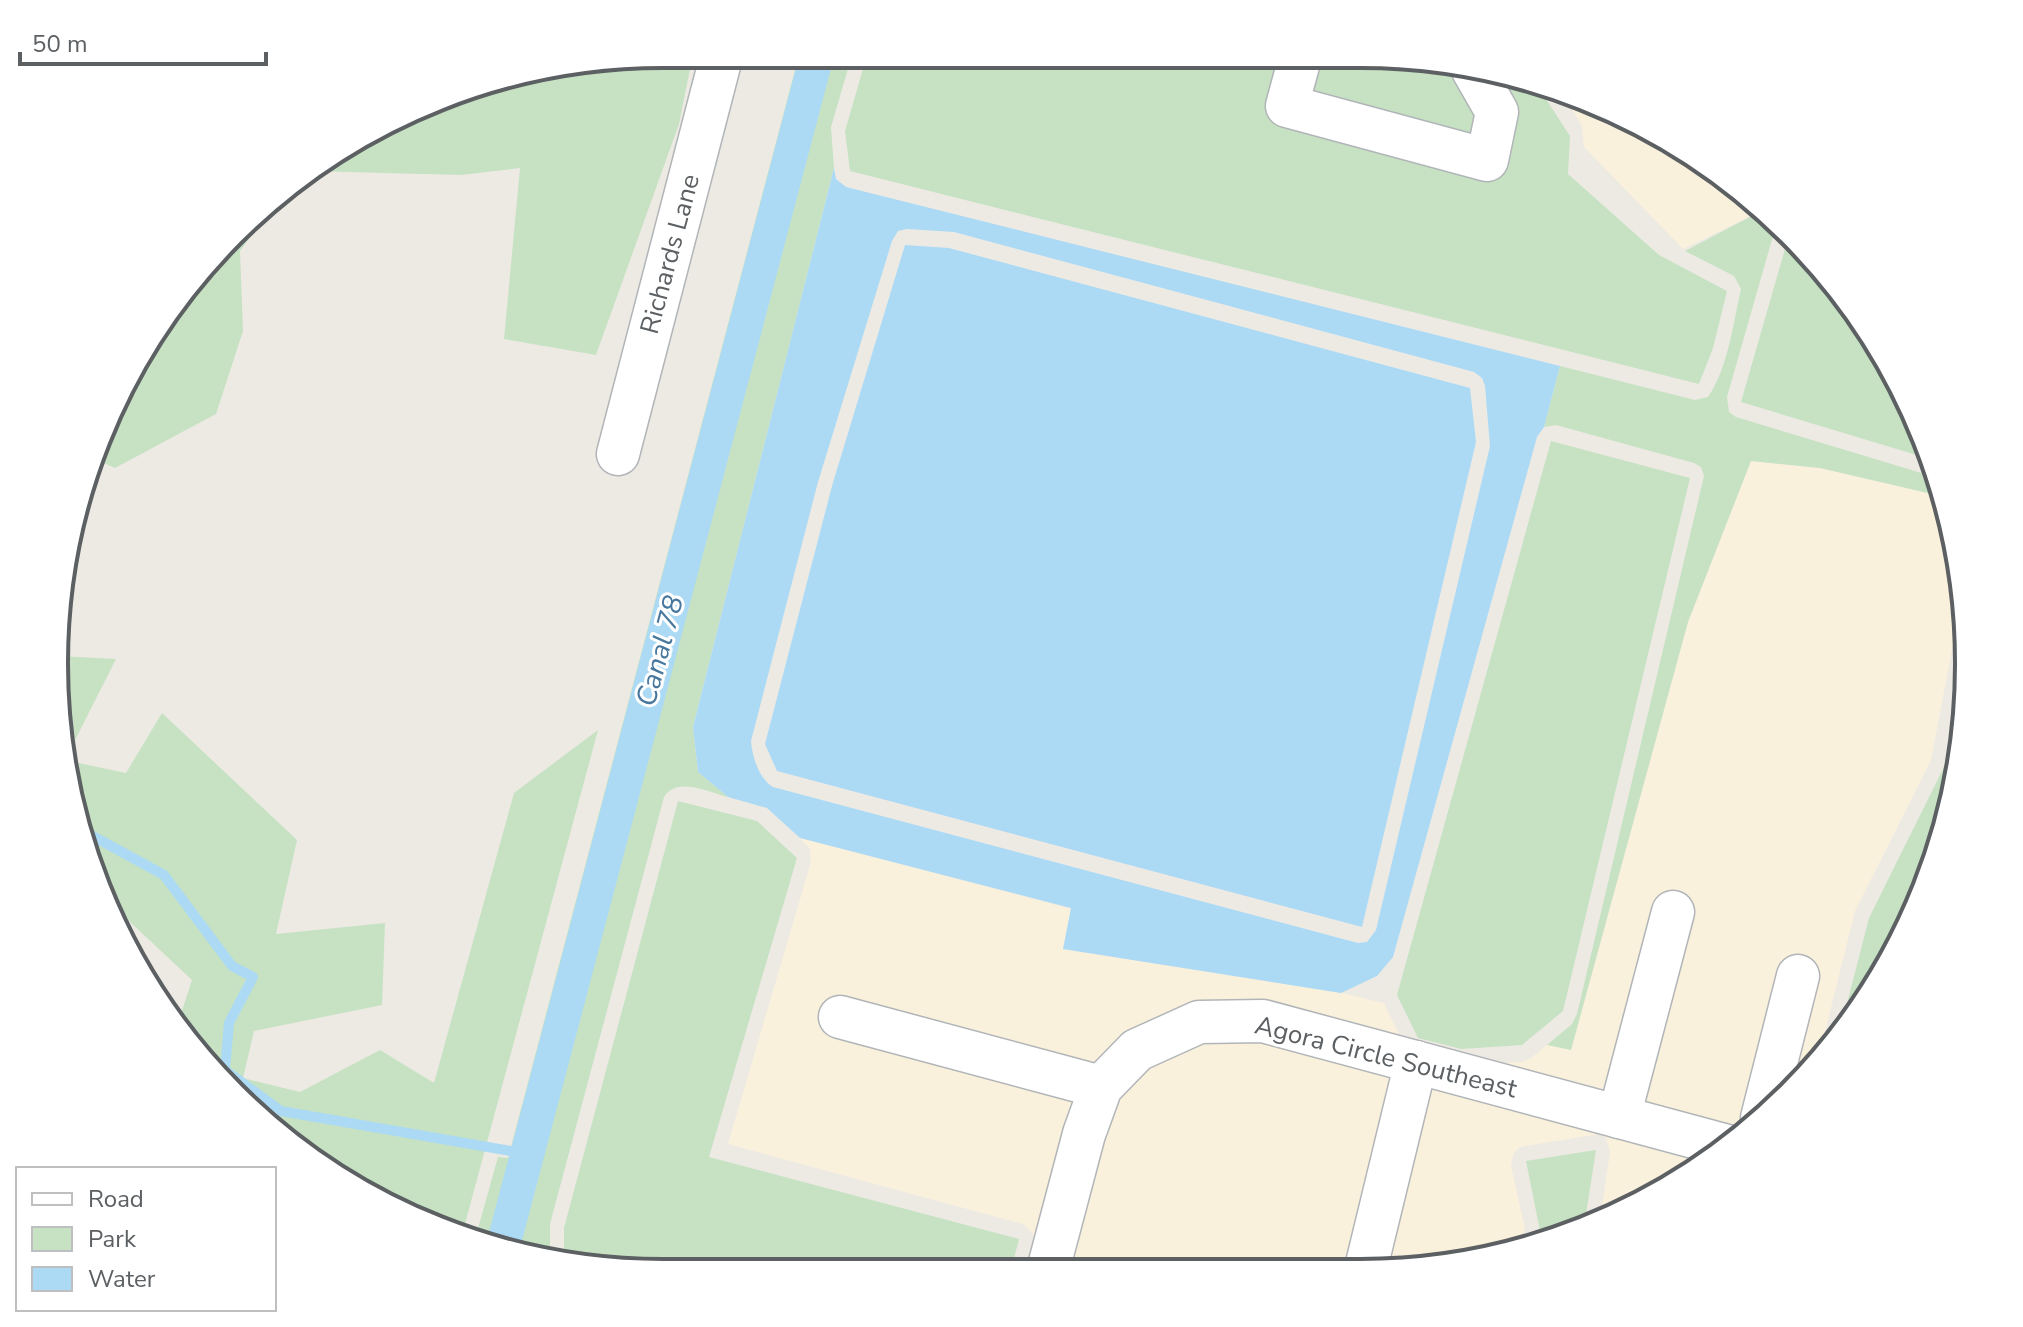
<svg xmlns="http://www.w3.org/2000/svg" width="2023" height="1327" viewBox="0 0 2023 1327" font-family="'Nunito Sans',sans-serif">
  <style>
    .commercial { fill: #faf1dc }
    .green { fill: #c6e2c3 }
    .water { fill: #acdaf5; fill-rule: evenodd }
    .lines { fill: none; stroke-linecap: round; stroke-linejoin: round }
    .stream { stroke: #acdaf5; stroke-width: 10 }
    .canal { stroke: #acdaf5; stroke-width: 34 }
    .minor-casing { stroke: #b1b5b8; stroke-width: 45 }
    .minor { stroke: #fff; stroke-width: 42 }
    .labels { text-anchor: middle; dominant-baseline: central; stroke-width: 6; stroke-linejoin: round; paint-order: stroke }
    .street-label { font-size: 26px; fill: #5c6063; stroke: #fff }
    .water-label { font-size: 28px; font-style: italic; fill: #47779d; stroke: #fff }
    .rim { fill: none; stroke: #5c6063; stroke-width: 4 }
  </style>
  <rect width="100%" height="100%" fill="#edeae4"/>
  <g class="commercial">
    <polygon points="1564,97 1629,117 1765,209 1683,249 1584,147 1582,126"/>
    <polygon points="1751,461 1820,468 1945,497 1963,592 1931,760 1855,911 1821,1048 1807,1075 1731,1147 1629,1210 1600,1221 1610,1152 1606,1138 1599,1134 1520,1147 1513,1154 1511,1166 1525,1229 1510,1254 1399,1272 1026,1270 1033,1243 1033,1233 1023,1224 728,1144 811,862 810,849 800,838 1071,909 1063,949 1341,993 1384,1003 1405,1047 1461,1065 1522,1062 1531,1058 1547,1045 1571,1050 1688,622"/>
  </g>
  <g class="green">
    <polygon points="663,54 693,54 679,124 596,355 504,339 520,168 461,175 310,171 325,157 468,86"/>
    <path d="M799,55H852L831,127L834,168L693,727L698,772L728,797C708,792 677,776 664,797L550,1224V1259L475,1239L498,1157L508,1158Z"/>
    <polygon points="867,55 1440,59 1540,90 1570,136 1568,174 1659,255 1727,291 1713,348 1699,384 850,171 845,131"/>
    <polygon points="274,204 240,251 243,331 216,414 115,468 92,458 180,293"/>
    <path d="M1765,209L1777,222L1727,397L1729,412L1736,417L1938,478L1945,497L1820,468L1751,461L1688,622L1571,1050L1547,1045L1572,1024L1577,1014L1704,476L1701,467L1694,463L1556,425L1544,427L1560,366L1695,400L1708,397C1728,368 1733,324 1741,289L1734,276L1685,251Z"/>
    <polygon points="1789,235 1843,292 1906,394 1930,459 1741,402"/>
    <polygon points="1551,441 1690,478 1563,1011 1522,1045 1461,1049 1418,1038 1397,995"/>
    <polygon points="1967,644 1964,743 1937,859 1888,968 1839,1035 1869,918 1945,765"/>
    <polygon points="58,656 116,659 68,754"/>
    <polygon points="162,713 297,840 276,934 385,923 382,1005 254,1031 243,1078 300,1092 380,1050 434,1083 514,793 598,730 462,1235 430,1226 262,1122 177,1026 192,980 114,907 75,821 69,761 126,773"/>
    <polygon points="678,801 757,821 797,858 709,1157 1019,1239 1011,1270 584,1268 564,1262 564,1228"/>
    <polygon points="1596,1150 1584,1227 1530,1247 1540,1231 1526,1161"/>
  </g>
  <g class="water">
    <path d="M834,168L836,179L846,187L1560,366L1544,427L1537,437L1393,957L1377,976L1341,993L1063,949L1071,908L800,838L767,808L728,797L698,772L693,727ZM907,229L954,232L1474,372L1482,378L1485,386L1490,446L1376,930L1367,942L1358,943L773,787C759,779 752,756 751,741L818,482L892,241L898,231Z"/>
    <polygon points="905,245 949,248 1470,388 1476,442 1362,927 777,771 765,744 832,486"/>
  </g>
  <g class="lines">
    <polyline class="stream" points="78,828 164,875 232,966 253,977 229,1023 225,1070 281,1111 528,1154"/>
    <polyline class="canal" points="503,1246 817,55"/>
    <g class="minor-casing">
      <g id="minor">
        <polyline points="1300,58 1287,106 1487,160 1497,112 1473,70"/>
        <polyline points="618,454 722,54"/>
        <polyline points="840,1017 1101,1087"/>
        <polyline points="1619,1117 1673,912"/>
        <polyline points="1762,1118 1798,976"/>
        <polyline points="1048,1270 1084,1134 1101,1087 1137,1050 1199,1022 1263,1021 1731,1147"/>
        <polyline points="1365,1272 1416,1062"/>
      </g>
    </g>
    <use href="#minor" class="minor"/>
  </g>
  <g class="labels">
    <g class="street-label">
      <text transform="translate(670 254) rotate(-75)">Richards Lane</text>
      <text transform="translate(1386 1057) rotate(14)">Agora Circle Southeast</text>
    </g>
    <g class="water-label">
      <text transform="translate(660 651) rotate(-75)">Canal 78</text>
    </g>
  </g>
  <path d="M0 0H2023V1327H0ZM663 68H1360A595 595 0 0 1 1955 663V664A595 595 0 0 1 1360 1259H663A595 595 0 0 1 68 664V663A595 595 0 0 1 663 68Z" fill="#fff" fill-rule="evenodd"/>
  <path class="rim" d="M663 68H1360A595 595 0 0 1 1955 663V664A595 595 0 0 1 1360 1259H663A595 595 0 0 1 68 664V663A595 595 0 0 1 663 68Z"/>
  <rect x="16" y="1167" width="260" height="144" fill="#ffffff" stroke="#bebfc1" stroke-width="2"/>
  <rect x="32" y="1193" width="40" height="12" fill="#ffffff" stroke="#bebfc1" stroke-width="2"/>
  <text x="88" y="1207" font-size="24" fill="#5c6063">Road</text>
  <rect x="32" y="1227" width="40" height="24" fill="#c6e2c3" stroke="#bebfc1" stroke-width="2"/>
  <text x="88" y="1247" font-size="24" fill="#5c6063">Park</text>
  <rect x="32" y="1267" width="40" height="24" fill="#acdaf5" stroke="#bebfc1" stroke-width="2"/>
  <text x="88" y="1287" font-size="24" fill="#5c6063">Water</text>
  <path d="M20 52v12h246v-12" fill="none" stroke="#5c6063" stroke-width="4"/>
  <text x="32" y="52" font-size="24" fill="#5c6063" stroke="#ffffff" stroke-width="6" paint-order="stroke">50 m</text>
</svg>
